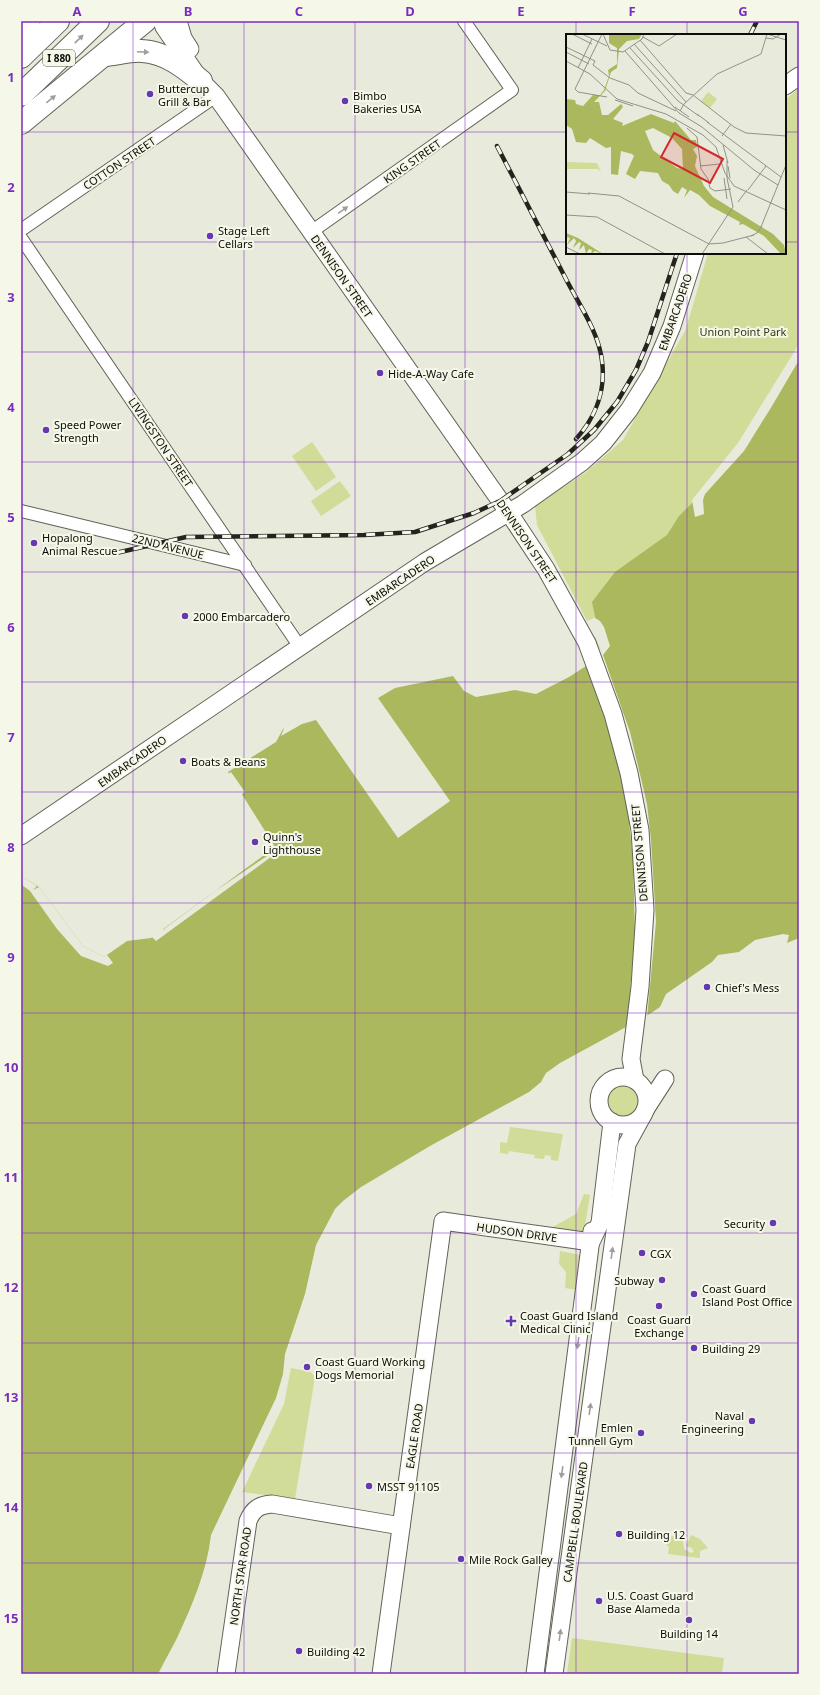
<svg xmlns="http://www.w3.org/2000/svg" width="820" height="1695" viewBox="0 0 820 1695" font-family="'Noto Sans',sans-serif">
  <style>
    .green { fill: #d0dc97 }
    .water { fill: #abb85e }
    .pier { fill: #e8ebdc }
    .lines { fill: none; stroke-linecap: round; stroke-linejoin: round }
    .street-casing { stroke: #606356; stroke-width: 14 }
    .secondary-casing { stroke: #606356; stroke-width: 19 }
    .highway-casing { stroke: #606356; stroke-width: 24 }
    .street { stroke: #fff; stroke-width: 12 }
    .secondary { stroke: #fff; stroke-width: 17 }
    .highway { stroke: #fff; stroke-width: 22 }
    .rail-casing { stroke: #23241e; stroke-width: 4.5 }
    .rail { stroke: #f5f8e9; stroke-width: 3; stroke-dasharray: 9; stroke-linecap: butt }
    .oneway { fill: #9e9e9c }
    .grid { fill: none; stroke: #7b2cbf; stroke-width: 1; stroke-opacity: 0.55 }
    .poi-dot { fill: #6639b0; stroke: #f5f8e9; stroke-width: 1.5 }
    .labels { text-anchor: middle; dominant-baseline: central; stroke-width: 4; stroke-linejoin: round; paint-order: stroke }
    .shield { fill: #f5f8e9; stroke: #52544c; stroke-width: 1 }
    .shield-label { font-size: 10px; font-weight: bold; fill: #0c0d08 }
    .poi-label { font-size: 11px; fill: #0c0d08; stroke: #f5f8e9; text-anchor: start }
    .street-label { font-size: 11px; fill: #0c0d08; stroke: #f5f8e9 }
    .park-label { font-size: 11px; fill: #323711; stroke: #f5f8e9 }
    .inset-road { fill: none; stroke: #909287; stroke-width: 1 }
    .view { fill: #d62828; fill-opacity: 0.15; stroke: #d62828; stroke-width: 2 }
    .inset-edge { fill: none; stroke: #0c0d08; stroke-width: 2 }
    .neatline { fill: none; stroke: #7b2cbf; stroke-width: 1.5 }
    .grid-label { font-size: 13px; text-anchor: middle; font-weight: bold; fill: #7b2cbf }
  </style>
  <rect width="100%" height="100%" fill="#e8ebdc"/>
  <g class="green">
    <polygon points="799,88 799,346 709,518 595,618 587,621 537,525 535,506 586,472 623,440 686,329 708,253 785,253 785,100"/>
    <polygon points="312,442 336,477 316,491 292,456"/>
    <polygon points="340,481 351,496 321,516 311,501"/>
    <circle cx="624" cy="1103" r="18"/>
    <polygon points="510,1127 563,1134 558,1161 551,1160 551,1156 545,1155 544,1159 534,1158 535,1155 509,1151 508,1154 500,1153 500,1142 507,1143"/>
    <polygon points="584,1194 590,1195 584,1232 579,1235 551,1228 576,1214"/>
    <polygon points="560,1251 580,1255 581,1260 577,1290 565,1288 566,1272 559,1264"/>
    <polygon points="291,1368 311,1372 315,1377 295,1499 242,1492 284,1404"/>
    <polygon points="682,1534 684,1549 691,1553 694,1552 692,1548 686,1546 691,1535 700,1539 708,1548 700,1551 700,1558 668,1554 669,1547 663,1541 669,1537"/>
    <polygon points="572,1638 724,1658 722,1674 567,1674"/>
  </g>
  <path class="water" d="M799,346V938L787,943L789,935L783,934L755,940L739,952L718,955L712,962L666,994L660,1007L648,1015L560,1063L546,1073L541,1082L529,1092L430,1146L361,1187L343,1201L335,1209L316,1245L305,1294L285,1354L283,1374L276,1398L211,1535C207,1571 192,1606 177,1638C171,1650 164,1662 158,1674H21V881L25,878L39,887L83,946L104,957L127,941L151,938L275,847L228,772L276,742L283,729L393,679L455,668L474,689L540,686L585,654L598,631L592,602L615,572L667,535L679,516L698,497L739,444Z"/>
  <g class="pier">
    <polygon points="799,344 799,360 772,406 744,451 705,494 703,500 704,514 695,517 692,500 738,443"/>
    <polygon points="593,618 595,618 600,621 604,627 610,646 603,655 630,732 647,804 651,840 656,922 647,1018 627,1029 635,932 633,860 628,812 619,766 602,708 586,666 569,677 536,694 515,690 476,697 464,691 453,676 395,688 378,698 450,801 398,838 316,720 302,724 281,736 285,726 311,714 312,715 320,709 370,687 371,688 393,677 455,666 475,687 508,682 540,684 584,653 593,636 601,651 594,635 596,631"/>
    <polygon points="231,772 245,792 240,796 227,775"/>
    <polygon points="270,854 271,857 156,941 151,936 161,928 165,930 164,929 215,891"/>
    <polygon points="25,878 37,886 33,890 39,887 83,946 104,957 107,955 113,963 108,966 81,956 57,929 30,891 22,885 21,886 21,881"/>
  </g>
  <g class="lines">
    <g class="street-casing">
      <g id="street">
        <polyline points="21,230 216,96"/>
        <polyline points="311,232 512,90 464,21"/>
        <polyline points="21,238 300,647"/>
        <polyline points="21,511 245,565"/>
      </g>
    </g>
    <g class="secondary-casing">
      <g id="secondary">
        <polyline points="162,21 164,27 201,81 216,96 513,519 546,569 587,643 613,714 629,773 640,830 645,910 640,987 631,1059 635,1080"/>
        <polyline points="178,21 183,38 190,49"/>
        <polyline points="785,86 799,76"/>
        <polyline points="21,836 425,562 523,504 582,462 603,443 629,410 652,373 672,326 695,253"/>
        <circle cx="623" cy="1101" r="24"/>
        <polyline points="645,1110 665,1079"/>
        <path d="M226,1674L248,1521C253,1509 259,1505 272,1504L401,1526"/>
        <polyline points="381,1674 443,1221 591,1242 600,1223 612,1122"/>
        <polyline points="535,1674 592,1231"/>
        <polyline points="554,1674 627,1144 644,1113"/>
      </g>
    </g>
    <g class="highway-casing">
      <g id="highway">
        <polyline points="21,30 29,21"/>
        <path d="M105,55C117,54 130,50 142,51C165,52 184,67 201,81"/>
        <polyline points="21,57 58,21"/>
        <polyline points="21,95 98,21"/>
        <polyline points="21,123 145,21"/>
      </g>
    </g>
    <use href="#street" class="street"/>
    <use href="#secondary" class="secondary"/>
    <use href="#highway" class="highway"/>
    <g class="rail-casing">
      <g id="rail">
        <polyline points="750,35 757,21"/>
        <path d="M497,146C520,191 544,236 567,281C580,306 599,333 602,361C606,391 595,418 576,439"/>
        <polyline points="116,553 186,537 364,535 415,532 474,513 500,501 568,454 594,430 617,402 636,370 648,342 677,253"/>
      </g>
    </g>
    <use href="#rail" class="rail"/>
  </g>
  <defs><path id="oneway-solid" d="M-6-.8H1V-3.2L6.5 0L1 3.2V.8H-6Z"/></defs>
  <g class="oneway">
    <use href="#oneway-solid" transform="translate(79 39) rotate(-44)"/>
    <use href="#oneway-solid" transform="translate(143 52) rotate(3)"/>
    <use href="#oneway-solid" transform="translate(51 99) rotate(-39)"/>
    <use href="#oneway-solid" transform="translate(343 210) rotate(-35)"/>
    <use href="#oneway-solid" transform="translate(612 1253) rotate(-82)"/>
    <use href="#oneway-solid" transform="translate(578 1343) rotate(98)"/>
    <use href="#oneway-solid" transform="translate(590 1409) rotate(-82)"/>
    <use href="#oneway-solid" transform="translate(562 1472) rotate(98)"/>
    <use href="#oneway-solid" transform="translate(560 1635) rotate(-82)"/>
  </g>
  <path class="grid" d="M133,21V1674M244,21V1674M355,21V1674M465,21V1674M576,21V35M687,21V35M21,132H567M785,132H799M21,242H567M785,242H799M576,253V1674M687,253V1674M21,352H799M21,462H799M21,572H799M21,682H799M21,792H799M21,903H799M21,1013H799M21,1123H799M21,1233H799M21,1343H799M21,1453H799M21,1563H799"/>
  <g class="poi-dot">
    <circle cx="150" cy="94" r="4"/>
    <circle cx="345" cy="101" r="4"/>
    <circle cx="210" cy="236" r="4"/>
    <circle cx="380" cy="373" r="4"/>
    <circle cx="46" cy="430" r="4"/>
    <circle cx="34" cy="543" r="4"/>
    <circle cx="185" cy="616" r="4"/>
    <circle cx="183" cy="761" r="4"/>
    <circle cx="255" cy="842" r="4"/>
    <circle cx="707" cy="987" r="4"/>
    <circle cx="773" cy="1223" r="4"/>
    <circle cx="642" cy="1253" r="4"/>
    <circle cx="662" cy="1280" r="4"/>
    <circle cx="694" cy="1294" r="4"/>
    <circle cx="659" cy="1306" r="4"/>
    <path d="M509 1315h4v4h4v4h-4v4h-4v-4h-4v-4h4z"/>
    <circle cx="694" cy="1348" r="4"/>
    <circle cx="307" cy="1367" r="4"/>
    <circle cx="752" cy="1421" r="4"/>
    <circle cx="641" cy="1433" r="4"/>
    <circle cx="369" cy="1486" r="4"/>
    <circle cx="619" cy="1534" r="4"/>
    <circle cx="461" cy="1559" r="4"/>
    <circle cx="599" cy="1601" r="4"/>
    <circle cx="689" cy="1620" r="4"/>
    <circle cx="299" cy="1651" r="4"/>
  </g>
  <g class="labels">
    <rect class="shield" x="43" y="50" width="32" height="16" rx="3"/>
    <g class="shield-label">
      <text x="59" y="58">I 880</text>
    </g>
    <g class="poi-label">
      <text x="158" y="88">Buttercup<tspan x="158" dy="13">Grill &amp; Bar</tspan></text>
      <text x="353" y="95">Bimbo<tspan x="353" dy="13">Bakeries USA</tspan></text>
      <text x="218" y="230">Stage Left<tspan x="218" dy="13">Cellars</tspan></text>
      <text x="388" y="373">Hide-A-Way Cafe</text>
      <text x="54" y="424">Speed Power<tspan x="54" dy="13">Strength</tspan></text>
      <text x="42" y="537">Hopalong<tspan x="42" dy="13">Animal Rescue</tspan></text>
      <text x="193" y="616">2000 Embarcadero</text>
      <text x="191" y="761">Boats &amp; Beans</text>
      <text x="263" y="836">Quinn's<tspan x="263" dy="13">Lighthouse</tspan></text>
      <text x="715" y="987">Chief's Mess</text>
      <text x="765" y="1223" text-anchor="end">Security</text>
      <text x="650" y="1253">CGX</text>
      <text x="654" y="1280" text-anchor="end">Subway</text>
      <text x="702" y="1288">Coast Guard<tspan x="702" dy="13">Island Post Office</tspan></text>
      <text x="520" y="1315">Coast Guard Island<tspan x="520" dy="13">Medical Clinic</tspan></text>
      <text x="659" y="1319" text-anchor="middle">Coast Guard<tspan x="659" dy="13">Exchange</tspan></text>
      <text x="702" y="1348">Building 29</text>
      <text x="315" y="1361">Coast Guard Working<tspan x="315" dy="13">Dogs Memorial</tspan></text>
      <text x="744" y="1415" text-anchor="end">Naval<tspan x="744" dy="13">Engineering</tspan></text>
      <text x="633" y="1427" text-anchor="end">Emlen<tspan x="633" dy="13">Tunnell Gym</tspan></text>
      <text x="377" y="1486">MSST 91105</text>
      <text x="627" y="1534">Building 12</text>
      <text x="469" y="1559">Mile Rock Galley</text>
      <text x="607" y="1595">U.S. Coast Guard<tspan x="607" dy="13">Base Alameda</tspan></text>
      <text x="689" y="1633" text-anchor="middle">Building 14</text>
      <text x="307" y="1651">Building 42</text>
    </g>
    <g class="street-label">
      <text transform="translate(412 161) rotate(-35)">KING STREET</text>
      <text transform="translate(119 163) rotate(-34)">COTTON STREET</text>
      <text transform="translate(342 276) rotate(55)">DENNISON STREET</text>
      <text transform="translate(675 312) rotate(-71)">EMBARCADERO</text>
      <text transform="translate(161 442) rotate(56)">LIVINGSTON STREET</text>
      <text transform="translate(527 541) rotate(56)">DENNISON STREET</text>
      <text transform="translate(168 546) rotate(14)">22ND AVENUE</text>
      <text transform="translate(400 580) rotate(-34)">EMBARCADERO</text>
      <text transform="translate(132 761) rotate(-35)">EMBARCADERO</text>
      <text transform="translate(639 853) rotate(-95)">DENNISON STREET</text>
      <text transform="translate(517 1232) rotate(8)">HUDSON DRIVE</text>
      <text transform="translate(414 1436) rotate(-82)">EAGLE ROAD</text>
      <text transform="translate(575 1522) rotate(-82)">CAMPBELL BOULEVARD</text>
      <text transform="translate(240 1576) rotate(-82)">NORTH STAR ROAD</text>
    </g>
    <g class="park-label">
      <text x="743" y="331">Union Point Park</text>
    </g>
  </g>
  <g transform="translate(566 34)">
    <rect width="220" height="220" fill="#e8ebdc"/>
    <path d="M142,58L151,65L144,74L135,67ZM0,128L31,129L35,138L32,135H0Z" fill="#d0dc97"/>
    <path d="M43,0H76L73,5L61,7L53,15L51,34L45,38L39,57L28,68H33L36,81H42L55,70L57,73L47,85L57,89L56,92L85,80L108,89L109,87L125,106H130L131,113L127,115L131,122L129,132L138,152L147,163L207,200L218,211L220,220H215L198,202L177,190L173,191L174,188L144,172L133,161L124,156L118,164L121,156L116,153L112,160L107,157L103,151L96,147L92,139L74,137L69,145L60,140L68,122L66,120L55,117L52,141L45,140V113L40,114L24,104L20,109L10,108L6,95L0,91V65L9,66L10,70L17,72L27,61H34L38,56L43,42L42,36L51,30V14L43,9ZM87,94L106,104L116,115L117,135L111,134L87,116L79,97ZM0,199L12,204L37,220L29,217L25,220L26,216L23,215L20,220L18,211L13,216L15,209L13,208L7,214L10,207L8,204L1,211L4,204L0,203Z" fill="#abb85e" fill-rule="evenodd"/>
    <path class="inset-road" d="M6,0L26,10M16,0L41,12M36,0L9,55L12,58L41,63M37,0L44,16L57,18L76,5L78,0M201,0L220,6M77,3L93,12L111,0M200,4L207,5L215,0M74,6L120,59L127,61L168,93L180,99L220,102M68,10L120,68M0,13L29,27L27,31L44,44L63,51L72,59L110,77M64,14L112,67L133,82M59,17L113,79L136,93L188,136L212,151M0,18L23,30M0,27L24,40L51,65L100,80L137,101L150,113L159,139L168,152L220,176M12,34L26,5M49,66L67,72M109,73L123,83M114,77L118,70L151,40L195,20L201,0M131,80L143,89M141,88L215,143M121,94L131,103L135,135L142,145L144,154L149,157L165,155M156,102L165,90M157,111L162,129M134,132L154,130M162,132L164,144M158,144L161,165M182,156L200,132M0,158L24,160M22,159L53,162L143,210L157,209L188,201M172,168L181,156M0,181L31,183L99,220M195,193L220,131M185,202L191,199L196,192M180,203L202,220M0,213L14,220M136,220L167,173L161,144V127"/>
    <path class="view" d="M108,99L157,125L144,149L95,123Z"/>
    <rect width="220" height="220" class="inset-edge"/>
  </g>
  <rect width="820" height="1695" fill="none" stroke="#f5f8e9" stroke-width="44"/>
  <rect x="22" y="22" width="776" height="1651" class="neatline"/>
  <g class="grid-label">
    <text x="77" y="16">A</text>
    <text x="188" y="16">B</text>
    <text x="299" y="16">C</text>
    <text x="410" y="16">D</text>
    <text x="521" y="16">E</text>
    <text x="632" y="16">F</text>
    <text x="743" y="16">G</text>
    <text x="11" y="82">1</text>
    <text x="11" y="192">2</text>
    <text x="11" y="302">3</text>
    <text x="11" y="412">4</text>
    <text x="11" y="522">5</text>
    <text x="11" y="632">6</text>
    <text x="11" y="742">7</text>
    <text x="11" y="852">8</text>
    <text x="11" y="962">9</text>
    <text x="11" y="1072">10</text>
    <text x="11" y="1182">11</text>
    <text x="11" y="1292">12</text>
    <text x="11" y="1402">13</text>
    <text x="11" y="1512">14</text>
    <text x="11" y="1623">15</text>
  </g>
</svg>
